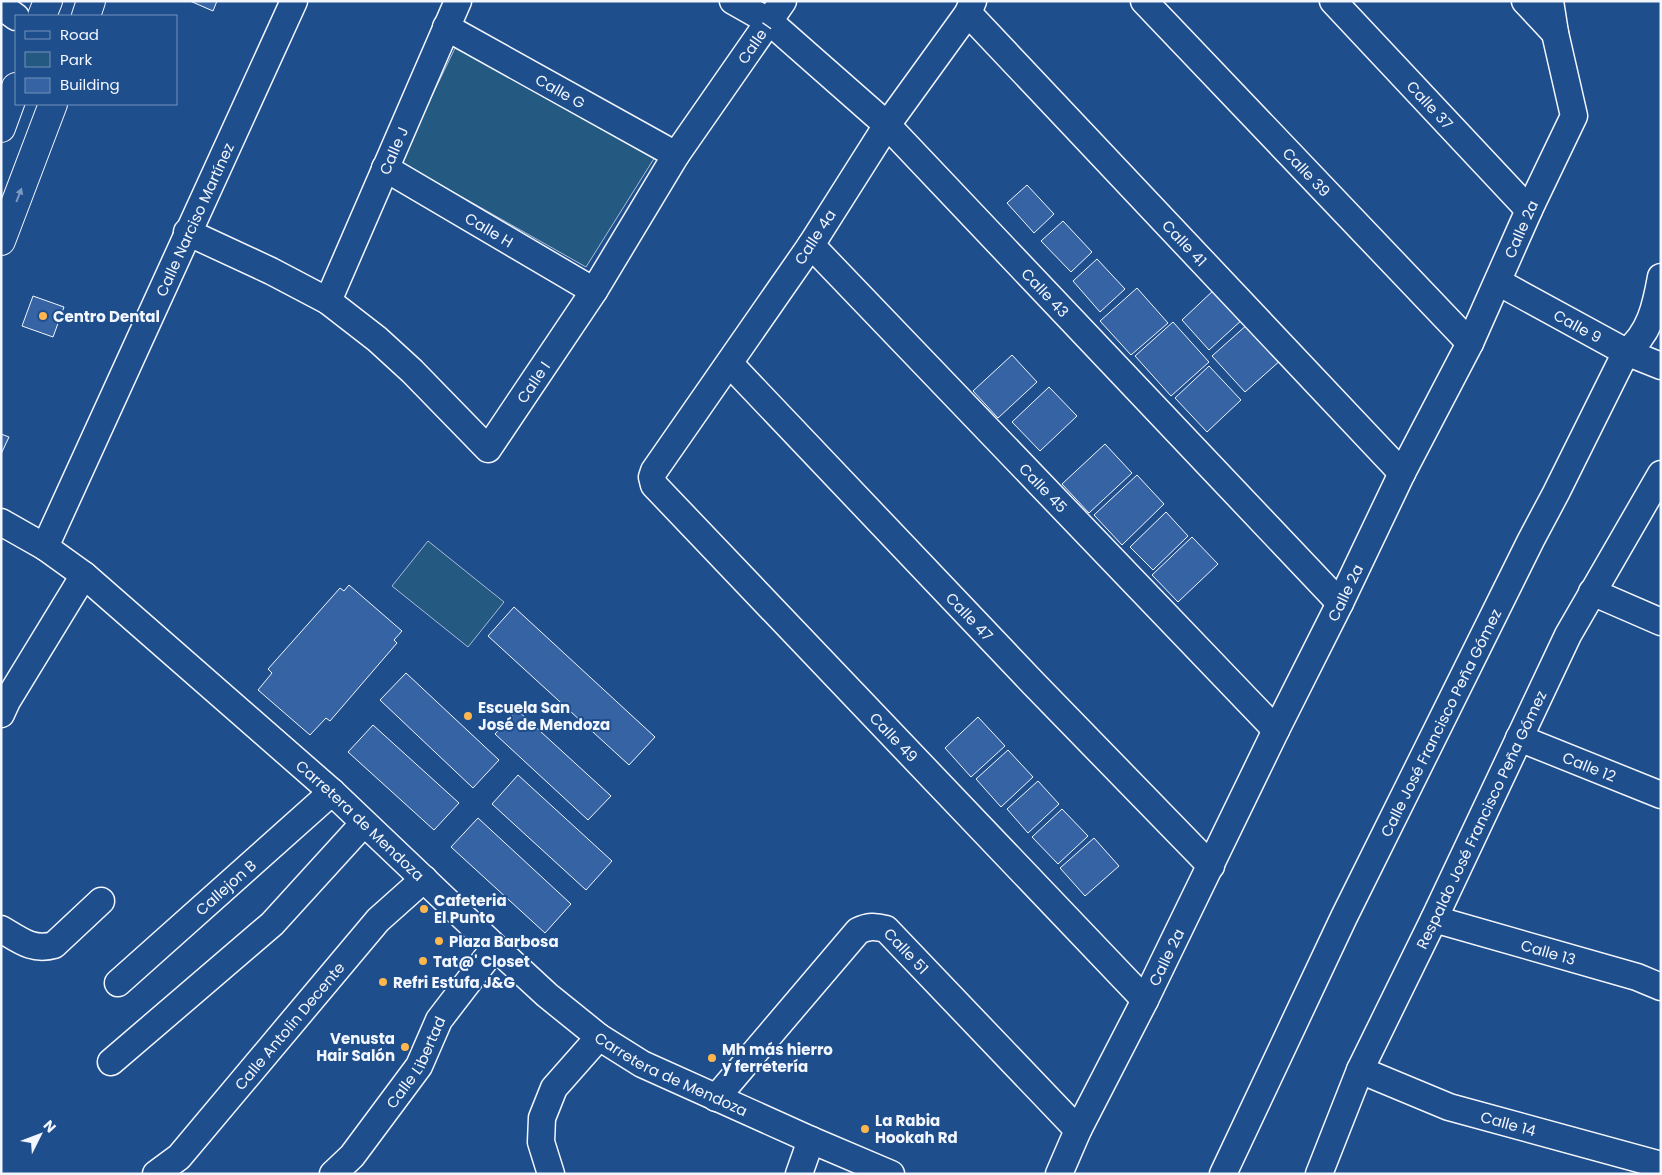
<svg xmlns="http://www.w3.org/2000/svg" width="1662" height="1175" viewBox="0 0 1662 1175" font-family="Poppins,sans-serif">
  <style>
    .green { fill: #245a82; stroke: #a8bbd7 }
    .building { fill: #3563a3; stroke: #f2f6ff }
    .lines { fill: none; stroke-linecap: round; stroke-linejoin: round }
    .minor-casing { stroke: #f2f6ff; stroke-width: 29 }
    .major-casing { stroke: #f2f6ff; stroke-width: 30 }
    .minor { stroke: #1f4e8c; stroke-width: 26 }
    .major { stroke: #1f4e8c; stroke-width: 28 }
    .oneway { fill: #7e9ac0 }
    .poi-dot { fill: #ffb74d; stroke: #1f4e8c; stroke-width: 2 }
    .labels { text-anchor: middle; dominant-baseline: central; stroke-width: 4; stroke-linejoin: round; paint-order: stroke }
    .street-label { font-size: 15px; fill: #f2f6ff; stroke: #1f4e8c }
    .poi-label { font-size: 15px; font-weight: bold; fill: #f2f6ff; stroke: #1f4e8c; text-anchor: start }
  </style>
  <rect width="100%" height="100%" fill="#1f4e8c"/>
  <g class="green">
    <polygon points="457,44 655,157 586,267 400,162"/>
    <polygon points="428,541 504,602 468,647 392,586"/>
  </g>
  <g class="building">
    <polygon points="190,1 217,1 213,11"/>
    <polygon points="1027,185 1054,214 1034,233 1007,203"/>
    <polygon points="1063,221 1092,252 1071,272 1041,241"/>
    <polygon points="1097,259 1125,289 1100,312 1073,281"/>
    <polygon points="1137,288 1168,323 1131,355 1100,321"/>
    <polygon points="1216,288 1244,318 1209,350 1182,320"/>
    <polygon points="33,296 64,307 53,337 22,326"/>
    <polygon points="1173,322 1209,362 1171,396 1135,356"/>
    <polygon points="1249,323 1282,359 1245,392 1212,356"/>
    <polygon points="1012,355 1037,382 998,418 973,391"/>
    <polygon points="1209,366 1241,400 1207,432 1175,398"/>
    <polygon points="1049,387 1077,416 1040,451 1012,422"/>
    <polygon points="1,434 9,437 1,454"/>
    <polygon points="1105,444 1132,473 1089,513 1062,484"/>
    <polygon points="1137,475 1164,504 1122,545 1094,515"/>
    <polygon points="1166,512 1188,536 1153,570 1130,547"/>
    <polygon points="1192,537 1218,564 1178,602 1152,575"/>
    <polygon points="349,585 402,631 394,640 397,643 330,721 326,718 310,735 258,690 272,673 268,669 340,588 344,591"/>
    <polygon points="514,607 655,737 629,765 488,636"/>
    <polygon points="406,673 499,760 473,788 380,700"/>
    <polygon points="517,710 611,796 588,820 495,734"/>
    <polygon points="978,717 1005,746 971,777 945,748"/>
    <polygon points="373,725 459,803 434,830 348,752"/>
    <polygon points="1008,750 1033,777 1001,807 976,779"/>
    <polygon points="518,775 612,861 586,890 492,804"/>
    <polygon points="1038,781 1059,804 1028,833 1007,809"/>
    <polygon points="1062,809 1088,836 1058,864 1032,837"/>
    <polygon points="478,818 571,904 545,933 451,847"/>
    <polygon points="1094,838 1119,866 1085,896 1060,868"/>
  </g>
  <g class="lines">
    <g class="minor-casing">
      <g id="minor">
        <path id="s1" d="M733,1L770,22L887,125L1340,603"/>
        <path id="s2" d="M973,1L968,13L887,125L811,245L654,471L652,477L654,485L1145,1000"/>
        <path id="s3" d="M1144,1L1470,343"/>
        <path id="s4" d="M1333,1L1529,210"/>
        <polyline points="1525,1 1555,33"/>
        <polyline points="1,6 16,17"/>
        <path id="s5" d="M968,13L1402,473"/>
        <path id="s6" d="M446,27L676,155"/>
        <path id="s7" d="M385,168L594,291"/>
        <path id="s8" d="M187,232L271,271L328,301L377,339L412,371L488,449L594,291L676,155L783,1"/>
        <path id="s9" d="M811,245L1276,730"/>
        <path id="s10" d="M1498,282L1626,352L1661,366"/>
        <path id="s11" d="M328,301L458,1"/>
        <path id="s12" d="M730,364L1034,684L1211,866"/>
        <path id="s13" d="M1,522L45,547L84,575L332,792L495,947L547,995L599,1037L642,1064L811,1140L891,1174"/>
        <path id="s14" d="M45,547L294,1"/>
        <polyline points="1592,592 1661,622"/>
        <polyline points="1,714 7,701 84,575"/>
        <path id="s15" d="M1519,738L1661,795"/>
        <path id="s16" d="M1434,919L1637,977L1661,987"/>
        <path d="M1,929C20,940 32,951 54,945L101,901"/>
        <path id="s17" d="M118,983L332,792"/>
        <polyline points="111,1062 272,924 364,823"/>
        <path id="s18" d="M1360,1070L1449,1107L1661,1165"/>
        <path id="s19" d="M716,1098L858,931C868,926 875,926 886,929L1078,1130"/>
        <path id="s20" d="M156,1174L179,1157L378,920L424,879"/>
        <path id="s21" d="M333,1174L352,1156L419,1066L439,1020L495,947"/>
        <polyline points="551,1174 541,1142 542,1118 554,1088 599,1037"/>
        <polyline points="799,1174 811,1140"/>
        <path id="s22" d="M1059,1174L1078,1130L1145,1000L1276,730L1340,603L1402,473L1470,343L1529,210L1574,116L1555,33L1550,1"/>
        <path id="s23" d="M1223,1174L1344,917L1531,540L1556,493L1626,352C1650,334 1656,305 1661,277"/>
        <path id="s24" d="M1319,1174L1360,1070L1434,919L1568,635L1661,474"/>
      </g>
    </g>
    <g class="major-casing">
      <g id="major">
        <polyline points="42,16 48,1"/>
        <polyline points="86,16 91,1"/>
        <polyline points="1,128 16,87"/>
        <polyline points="1,241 53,104"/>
      </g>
    </g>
    <use href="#minor" class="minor"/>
    <use href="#major" class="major"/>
  </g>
  <defs><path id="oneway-solid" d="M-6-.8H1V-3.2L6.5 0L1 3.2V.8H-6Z" transform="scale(1.25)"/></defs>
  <use class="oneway" href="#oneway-solid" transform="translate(19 195) rotate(-69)"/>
  <g class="poi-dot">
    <circle cx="43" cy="316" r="5"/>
    <circle cx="468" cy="716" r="5"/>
    <circle cx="424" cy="909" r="5"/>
    <circle cx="439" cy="941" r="5"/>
    <circle cx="423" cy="961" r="5"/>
    <circle cx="383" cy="982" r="5"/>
    <circle cx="405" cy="1047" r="5"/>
    <circle cx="712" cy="1058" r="5"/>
    <circle cx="865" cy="1129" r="5"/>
  </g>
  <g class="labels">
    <g class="street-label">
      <text stroke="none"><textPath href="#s8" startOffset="861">Calle I</textPath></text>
      <text stroke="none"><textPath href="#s6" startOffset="131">Calle G</textPath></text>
      <text stroke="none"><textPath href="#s4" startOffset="142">Calle 37</textPath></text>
      <text stroke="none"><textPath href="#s11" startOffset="164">Calle J</textPath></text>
      <text stroke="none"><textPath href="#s3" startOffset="236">Calle 39</textPath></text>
      <text stroke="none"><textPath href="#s14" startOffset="360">Calle Narciso Martínez</textPath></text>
      <text stroke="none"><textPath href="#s7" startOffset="121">Calle H</textPath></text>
      <text stroke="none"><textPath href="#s22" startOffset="1052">Calle 2a</textPath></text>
      <text transform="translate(815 237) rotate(-57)">Calle 4a</text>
      <text stroke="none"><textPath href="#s5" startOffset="316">Calle 41</textPath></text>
      <text stroke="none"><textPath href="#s1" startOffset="429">Calle 43</textPath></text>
      <text stroke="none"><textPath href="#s10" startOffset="91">Calle 9</textPath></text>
      <text stroke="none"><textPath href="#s8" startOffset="456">Calle I</textPath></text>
      <text stroke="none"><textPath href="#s9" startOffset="336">Calle 45</textPath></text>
      <text stroke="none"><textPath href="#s22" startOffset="648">Calle 2a</textPath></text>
      <text stroke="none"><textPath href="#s12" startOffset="348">Calle 47</textPath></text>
      <text stroke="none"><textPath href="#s23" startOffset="501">Calle José Francisco Peña Gómez</textPath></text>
      <text stroke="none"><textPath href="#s2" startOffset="931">Calle 49</textPath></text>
      <text stroke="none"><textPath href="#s15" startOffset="76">Calle 12</textPath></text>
      <text stroke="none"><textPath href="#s13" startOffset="468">Carretera de Mendoza</textPath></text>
      <text stroke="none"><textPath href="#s24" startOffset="390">Respaldo José Francisco Peña Gómez</textPath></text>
      <text stroke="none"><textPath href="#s17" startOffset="144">Callejon B</textPath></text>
      <text stroke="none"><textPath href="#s19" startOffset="278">Calle 51</textPath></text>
      <text stroke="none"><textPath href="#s16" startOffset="119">Calle 13</textPath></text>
      <text stroke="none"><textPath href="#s22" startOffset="242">Calle 2a</textPath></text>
      <text stroke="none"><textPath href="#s20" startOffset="200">Calle Antolin Decente</textPath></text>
      <text stroke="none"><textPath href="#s21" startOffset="140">Calle Libertad</textPath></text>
      <text stroke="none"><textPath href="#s13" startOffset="872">Carretera de Mendoza</textPath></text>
      <text stroke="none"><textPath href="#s18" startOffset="158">Calle 14</textPath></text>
    </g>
    <g class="poi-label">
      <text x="53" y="316">Centro Dental</text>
      <text x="478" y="707">Escuela San<tspan x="478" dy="17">José de Mendoza</tspan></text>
      <text x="434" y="900">Cafeteria<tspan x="434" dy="17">El Punto</tspan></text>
      <text x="449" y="941">Plaza Barbosa</text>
      <text x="433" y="961">Tat@' Closet</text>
      <text x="393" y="982">Refri Estufa J&amp;G</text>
      <text x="395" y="1038" text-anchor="end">Venusta<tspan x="395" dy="17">Hair Salón</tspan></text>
      <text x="722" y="1049">Mh más hierro<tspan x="722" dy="17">y ferretería</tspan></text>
      <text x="875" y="1120">La Rabia<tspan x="875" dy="17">Hookah Rd</tspan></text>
    </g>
  </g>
  <rect width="1662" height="1175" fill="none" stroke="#f2f6ff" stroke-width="5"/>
  <rect x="15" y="15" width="162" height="90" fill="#1f4e8c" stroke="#7391ba"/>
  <rect x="25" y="31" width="25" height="8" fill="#1f4e8c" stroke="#7391ba"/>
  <text x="60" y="40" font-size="15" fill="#f2f6ff">Road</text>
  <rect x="25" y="52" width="25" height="15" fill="#245a82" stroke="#7391ba"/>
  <text x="60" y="65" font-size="15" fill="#f2f6ff">Park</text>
  <rect x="25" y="78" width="25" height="15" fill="#3563a3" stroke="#7391ba"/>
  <text x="60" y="90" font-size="15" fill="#f2f6ff">Building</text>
  <g transform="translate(40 1135) rotate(48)" stroke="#1f4e8c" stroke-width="4" paint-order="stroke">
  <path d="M0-4L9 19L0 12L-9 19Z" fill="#f2f6ff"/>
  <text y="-8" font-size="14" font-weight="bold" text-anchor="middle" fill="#f2f6ff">N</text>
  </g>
</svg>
